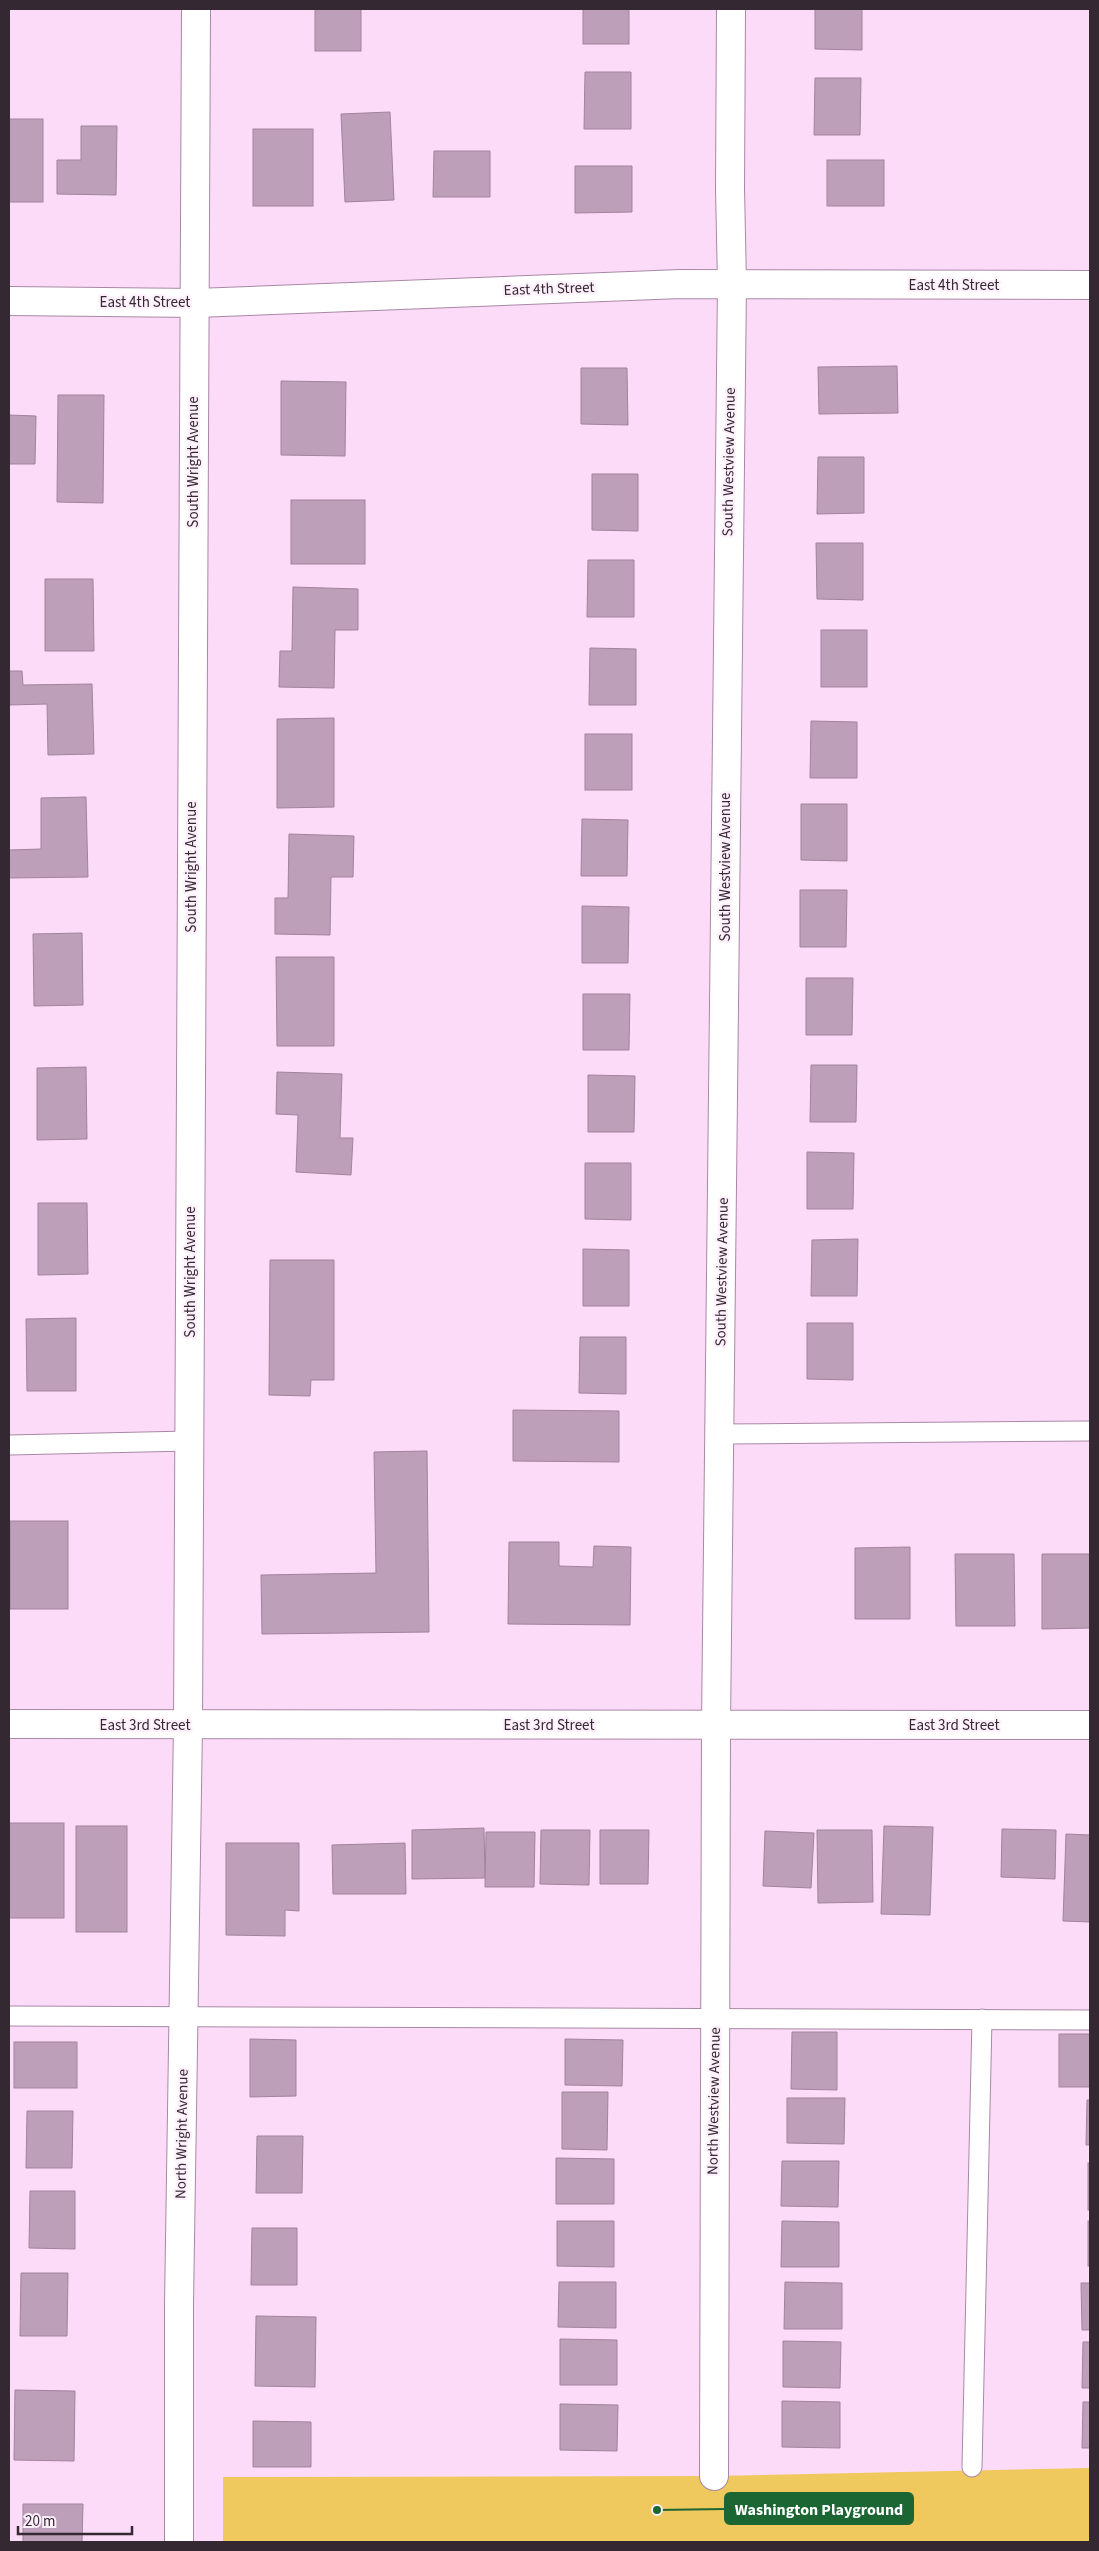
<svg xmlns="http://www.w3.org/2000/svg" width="1099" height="2551" viewBox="0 0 1099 2551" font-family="'Source Sans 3',sans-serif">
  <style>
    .green { fill: #efc95d }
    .building { fill: #be9fba; stroke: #a1839d }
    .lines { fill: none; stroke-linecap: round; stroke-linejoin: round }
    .lane-casing { stroke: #a889a4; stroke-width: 21 }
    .street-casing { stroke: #a889a4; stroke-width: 30 }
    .primary-casing { stroke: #a889a4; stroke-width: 30 }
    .lane { stroke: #fff; stroke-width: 19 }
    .street { stroke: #fff; stroke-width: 28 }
    .primary { stroke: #fff; stroke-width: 28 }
    .labels { text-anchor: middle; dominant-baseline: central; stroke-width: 4.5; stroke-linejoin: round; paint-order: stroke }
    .street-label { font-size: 15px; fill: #342833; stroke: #fdf0fb }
    .leader { fill: none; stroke: #1c6633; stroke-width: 2 }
    .callout-dot { fill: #1c6633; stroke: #fdf0fb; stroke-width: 2 }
    .callout { fill: #1c6633; stroke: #1c6633; stroke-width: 2 }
    .callout-label { font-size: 16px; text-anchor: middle; font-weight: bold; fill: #fff }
  </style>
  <rect width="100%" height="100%" fill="#fcdbf8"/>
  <polygon class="green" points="1090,2468 1090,2542 223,2542 223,2477 714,2476"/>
  <g class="building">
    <rect x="315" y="9" width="46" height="42"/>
    <rect x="583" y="9" width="46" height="35"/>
    <polygon points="815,9 862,9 862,50 815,49"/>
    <polygon points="585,72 631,72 631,129 584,129"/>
    <polygon points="815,78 861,78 860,135 814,135"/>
    <polygon points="390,112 394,200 345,202 341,114"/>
    <rect x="9" y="119" width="34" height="83"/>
    <polygon points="81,126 117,126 116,195 57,194 57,160 81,160"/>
    <rect x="253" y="129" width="60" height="77"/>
    <polygon points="434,151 490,151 490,197 433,197"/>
    <rect x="827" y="160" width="57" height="46"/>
    <polygon points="575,166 632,166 632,212 575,213"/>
    <polygon points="897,366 898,413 819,414 818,367"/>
    <polygon points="581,368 627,368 628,425 581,424"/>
    <polygon points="281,381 346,382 345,456 281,455"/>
    <polygon points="58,395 104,395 103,503 57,502"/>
    <polygon points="9,415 36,416 35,464 9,464"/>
    <polygon points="818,457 864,457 864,513 817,514"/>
    <polygon points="592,474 638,474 638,531 592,530"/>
    <rect x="291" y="500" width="74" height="64"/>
    <polygon points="816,543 863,543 863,600 817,599"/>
    <polygon points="588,560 634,560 634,617 587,617"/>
    <polygon points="45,579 93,579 94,651 45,651"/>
    <polygon points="293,587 358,589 358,630 335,630 334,688 279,687 280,651 292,651"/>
    <rect x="821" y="630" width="46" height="57"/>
    <polygon points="590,648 636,649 636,705 589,705"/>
    <polygon points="9,671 22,671 23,685 92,684 94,754 48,755 47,704 9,705"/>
    <polygon points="334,718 334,807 277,808 277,719"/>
    <polygon points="811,721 857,722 857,778 810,778"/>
    <rect x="585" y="734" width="47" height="56"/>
    <polygon points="86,797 88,877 9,878 9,850 41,849 41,798"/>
    <polygon points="801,804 847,804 847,861 801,860"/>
    <polygon points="582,819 628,820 627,876 581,876"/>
    <polygon points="289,834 354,836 353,877 331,877 330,935 275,934 275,898 288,898"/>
    <polygon points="800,890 847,890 846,947 800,947"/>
    <polygon points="582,906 629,907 628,963 582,963"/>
    <polygon points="82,933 83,1005 34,1006 33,934"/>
    <polygon points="276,957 334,957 334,1046 277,1046"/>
    <polygon points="806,978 853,978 852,1035 806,1035"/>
    <polygon points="583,994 630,994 629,1050 583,1050"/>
    <polygon points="811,1065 857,1065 856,1122 810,1122"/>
    <polygon points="86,1067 87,1139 37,1140 37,1068"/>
    <polygon points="277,1072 342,1074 340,1138 353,1138 351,1175 296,1172 298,1115 276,1114"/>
    <polygon points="588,1075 635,1076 634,1132 588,1132"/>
    <polygon points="807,1152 854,1153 853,1209 807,1209"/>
    <polygon points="585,1163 631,1163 631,1220 585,1219"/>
    <polygon points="38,1203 87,1203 88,1274 38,1275"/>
    <polygon points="858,1239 857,1296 811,1296 812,1240"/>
    <polygon points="583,1249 629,1250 629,1306 583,1306"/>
    <polygon points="270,1260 334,1260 334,1380 311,1380 310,1396 269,1395"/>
    <polygon points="76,1318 76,1391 27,1391 26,1319"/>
    <polygon points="807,1323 853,1323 853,1380 807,1379"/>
    <polygon points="580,1337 626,1337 626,1394 579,1393"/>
    <polygon points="513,1410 619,1411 619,1462 513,1461"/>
    <polygon points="427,1451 429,1632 262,1634 261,1575 376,1573 374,1452"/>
    <rect x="10" y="1521" width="58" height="88"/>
    <polygon points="509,1542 559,1542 559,1566 593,1567 594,1546 631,1547 630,1625 508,1624"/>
    <polygon points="910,1547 910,1619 855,1619 855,1548"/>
    <polygon points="955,1554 1014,1554 1015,1626 956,1626"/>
    <polygon points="1042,1554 1090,1554 1090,1628 1042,1629"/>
    <rect x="9" y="1823" width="55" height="95"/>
    <rect x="76" y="1826" width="51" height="106"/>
    <polygon points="884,1826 933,1827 930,1915 881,1914"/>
    <polygon points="484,1828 485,1878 412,1879 412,1830"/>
    <polygon points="1002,1829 1056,1830 1055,1879 1001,1877"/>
    <polygon points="541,1830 590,1830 589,1885 540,1884"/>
    <polygon points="600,1830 649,1830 648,1884 600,1884"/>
    <polygon points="817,1830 872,1830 873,1902 818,1903"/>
    <polygon points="765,1831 814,1833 811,1888 763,1886"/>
    <polygon points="486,1832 535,1832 534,1887 485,1887"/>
    <polygon points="1066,1834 1090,1835 1090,1922 1063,1921"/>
    <polygon points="226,1843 299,1843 299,1911 285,1910 285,1936 226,1935"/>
    <polygon points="405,1843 406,1894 333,1894 332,1845"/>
    <polygon points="792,2032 837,2032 837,2090 791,2089"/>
    <rect x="1059" y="2034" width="31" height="53"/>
    <polygon points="250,2039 296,2040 296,2096 250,2097"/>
    <polygon points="565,2039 623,2040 622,2086 565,2085"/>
    <rect x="14" y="2042" width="63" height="46"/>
    <polygon points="562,2092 608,2092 607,2150 562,2149"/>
    <polygon points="787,2098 845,2098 844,2144 787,2143"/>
    <polygon points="1087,2100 1090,2100 1090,2145 1086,2145"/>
    <polygon points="27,2111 73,2111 72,2168 26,2168"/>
    <polygon points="257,2136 303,2136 302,2193 256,2193"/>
    <polygon points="556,2158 614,2159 614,2204 556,2204"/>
    <polygon points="782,2161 839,2161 838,2207 781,2206"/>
    <rect x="1088" y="2163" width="2" height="47"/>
    <polygon points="30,2191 75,2191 75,2249 29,2248"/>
    <polygon points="557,2221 614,2221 614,2267 557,2266"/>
    <polygon points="782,2221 839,2222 839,2267 781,2267"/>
    <rect x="1088" y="2221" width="2" height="45"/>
    <polygon points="252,2228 297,2228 297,2285 251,2285"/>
    <polygon points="21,2273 68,2273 67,2336 20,2336"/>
    <polygon points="559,2282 616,2282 616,2328 558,2327"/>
    <polygon points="785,2282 842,2283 842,2329 784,2329"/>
    <polygon points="1081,2283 1090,2283 1090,2330 1082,2330"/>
    <polygon points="256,2316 316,2317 315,2387 255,2386"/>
    <polygon points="560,2339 617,2340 617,2385 560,2385"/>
    <polygon points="783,2341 841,2342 840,2388 783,2387"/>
    <polygon points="1083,2342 1090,2342 1090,2388 1082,2388"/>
    <polygon points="15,2390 75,2391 74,2461 14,2460"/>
    <polygon points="782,2401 840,2402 840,2448 782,2447"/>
    <polygon points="1083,2402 1090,2402 1090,2448 1082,2448"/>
    <polygon points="560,2404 618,2405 617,2451 560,2450"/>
    <polygon points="253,2421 311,2422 311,2467 253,2467"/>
    <polygon points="23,2504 83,2504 82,2542 23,2542"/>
  </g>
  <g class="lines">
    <g class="lane-casing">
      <g id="lane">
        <polyline points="720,1434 1090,1431"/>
        <polyline points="9,1445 189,1441"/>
        <polyline points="9,2016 1090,2020"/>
        <polyline points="972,2467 982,2019"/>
      </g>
    </g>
    <g class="street-casing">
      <g id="street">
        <polyline points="9,301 196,303 681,284 1090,285"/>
        <polyline points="714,2476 716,1725 732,284 730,188 731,9"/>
        <polyline points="179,2542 179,2305 188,1725 196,9"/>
      </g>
    </g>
    <g class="primary-casing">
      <polyline id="primary" points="9,1724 1090,1725"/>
    </g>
    <use href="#lane" class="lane"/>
    <use href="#street" class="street"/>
    <use href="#primary" class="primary"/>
  </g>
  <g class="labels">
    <g class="street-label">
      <text x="954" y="285">East 4th Street</text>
      <text transform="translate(549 289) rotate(-2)">East 4th Street</text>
      <text x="145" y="302">East 4th Street</text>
      <text transform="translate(193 462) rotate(-90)">South Wright Avenue</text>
      <text transform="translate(729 462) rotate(-89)">South Westview Avenue</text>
      <text transform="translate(191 867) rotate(-90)">South Wright Avenue</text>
      <text transform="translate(725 867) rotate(-90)">South Westview Avenue</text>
      <text transform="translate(190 1272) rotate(-90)">South Wright Avenue</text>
      <text transform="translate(722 1272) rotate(-89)">South Westview Avenue</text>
      <text x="145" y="1725">East 3rd Street</text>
      <text x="549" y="1725">East 3rd Street</text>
      <text x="954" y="1725">East 3rd Street</text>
      <text transform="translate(714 2101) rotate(-89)">North Westview Avenue</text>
      <text transform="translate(182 2134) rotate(-89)">North Wright Avenue</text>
    </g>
  </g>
  <path class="leader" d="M657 2510L725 2509"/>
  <circle class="callout-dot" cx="657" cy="2510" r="5"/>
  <rect class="callout" x="725" y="2493" width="188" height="31" rx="5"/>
  <g class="callout-label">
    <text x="819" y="2515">Washington Playground</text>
  </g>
  <rect width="1099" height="2551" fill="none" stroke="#342833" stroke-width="20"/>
  <path d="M18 2526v8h114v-8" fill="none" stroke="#342833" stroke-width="2.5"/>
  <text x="25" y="2526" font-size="15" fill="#342833" stroke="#fdf0fb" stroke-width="4" paint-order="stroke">20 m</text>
</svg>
